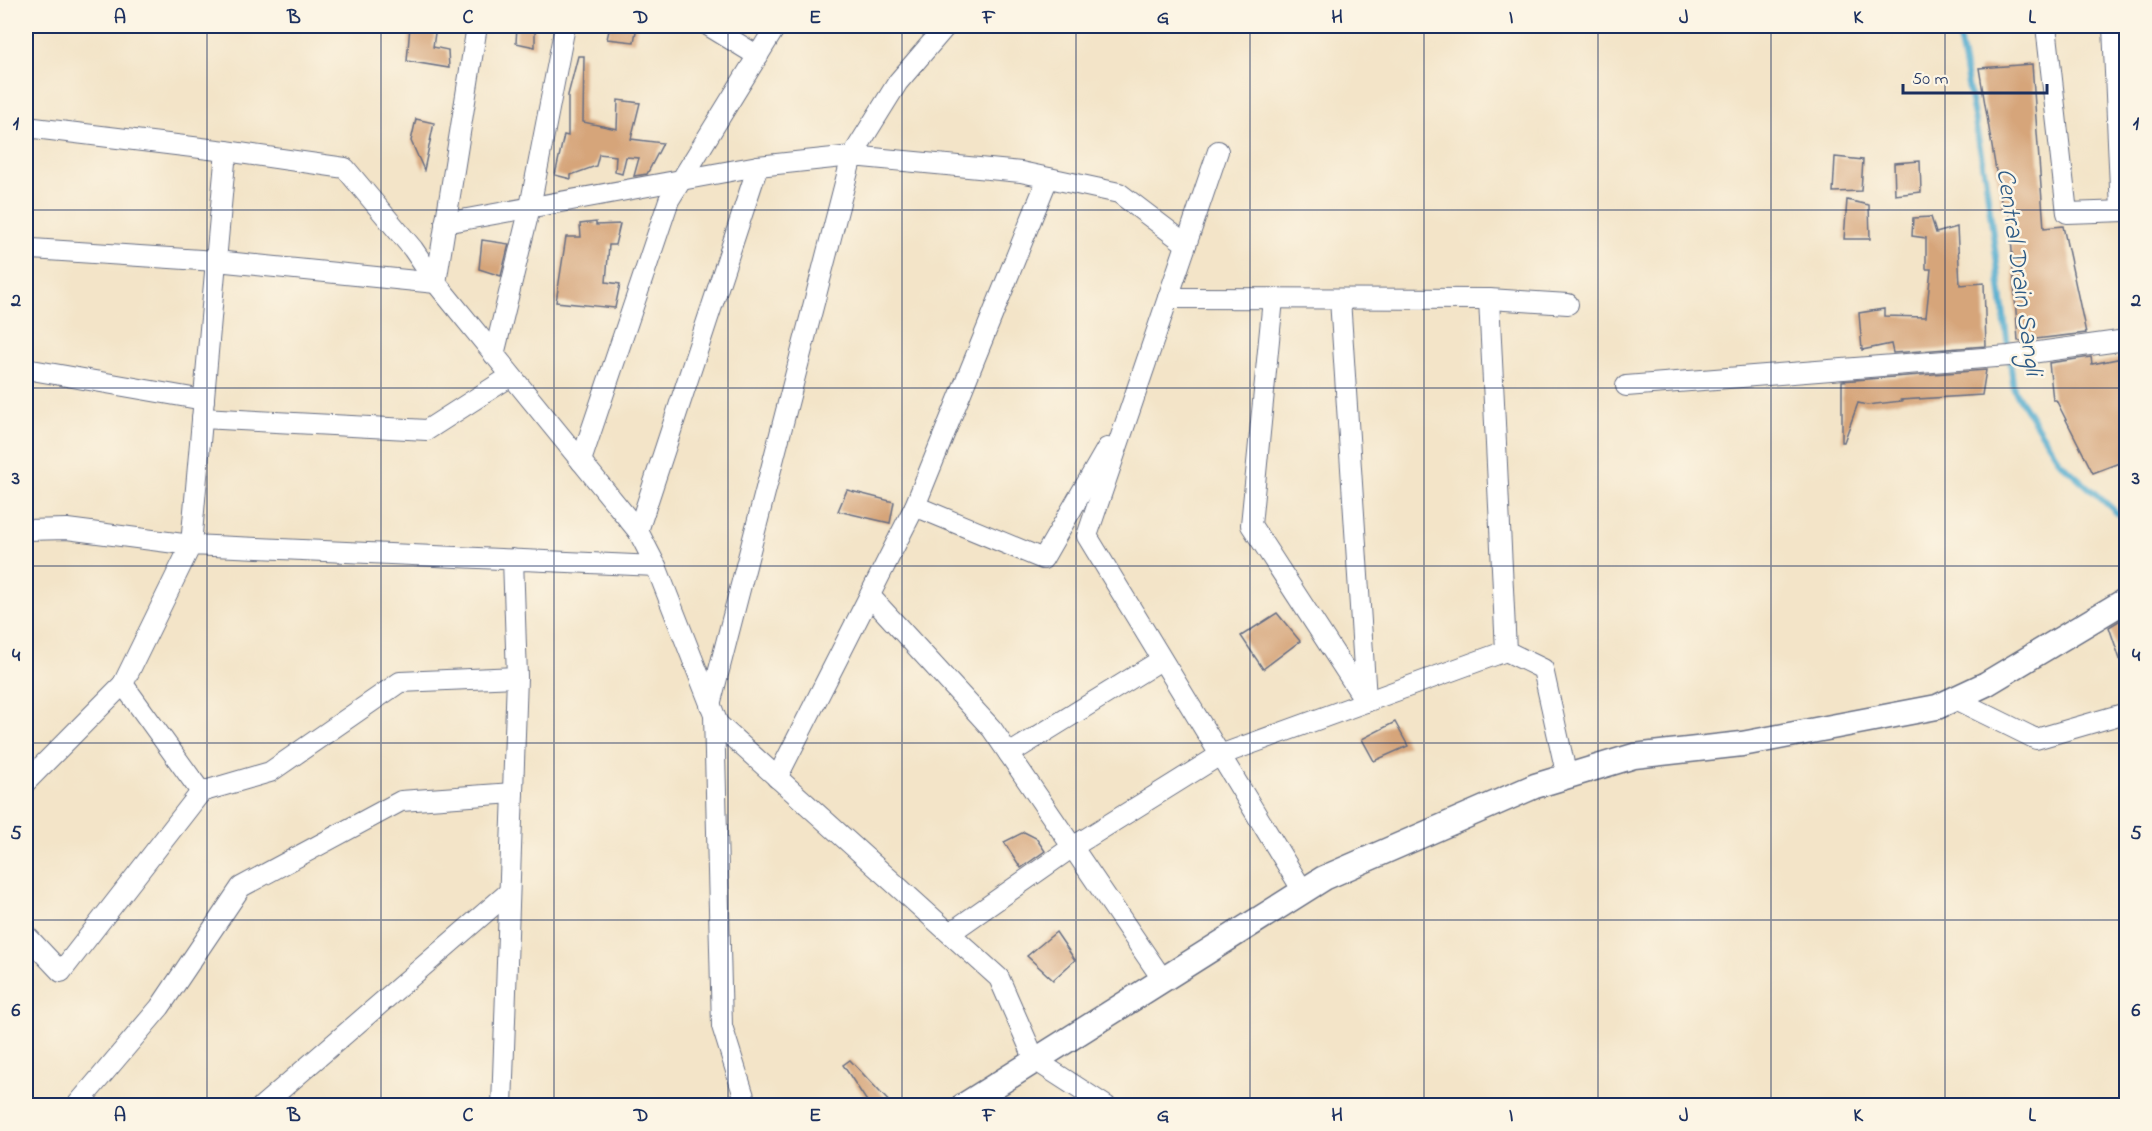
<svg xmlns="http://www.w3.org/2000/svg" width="2152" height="1131" viewBox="0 0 2152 1131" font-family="'Indie Flower',sans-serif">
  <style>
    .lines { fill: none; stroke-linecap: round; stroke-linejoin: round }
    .stream { stroke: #51accf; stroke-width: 6 }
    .building { fill: #d6a57a }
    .minor-casing { stroke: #676e83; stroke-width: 22 }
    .major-casing { stroke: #676e83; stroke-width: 27 }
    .minor { stroke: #fff; stroke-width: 20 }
    .major { stroke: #fff; stroke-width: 24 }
    .grid { fill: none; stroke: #1b2f5e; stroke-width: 1.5; stroke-opacity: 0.55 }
    .labels { text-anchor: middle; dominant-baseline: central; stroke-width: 5; stroke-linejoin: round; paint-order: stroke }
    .water-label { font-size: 26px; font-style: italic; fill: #2e5b86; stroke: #fcf5e5 }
    .neatline { fill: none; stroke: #1b2f5e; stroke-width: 2 }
    .grid-label { font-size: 20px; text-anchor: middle; font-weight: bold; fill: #1b2f5e }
  </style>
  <rect width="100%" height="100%" fill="#fcf5e5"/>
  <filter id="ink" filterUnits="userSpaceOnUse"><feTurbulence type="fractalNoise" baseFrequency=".0167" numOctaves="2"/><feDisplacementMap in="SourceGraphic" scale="12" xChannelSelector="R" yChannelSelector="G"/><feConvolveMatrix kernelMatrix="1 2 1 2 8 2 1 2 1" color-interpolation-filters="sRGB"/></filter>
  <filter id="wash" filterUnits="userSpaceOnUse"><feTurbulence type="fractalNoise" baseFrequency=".008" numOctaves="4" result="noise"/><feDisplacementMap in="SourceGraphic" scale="24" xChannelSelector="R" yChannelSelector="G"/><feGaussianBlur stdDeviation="1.35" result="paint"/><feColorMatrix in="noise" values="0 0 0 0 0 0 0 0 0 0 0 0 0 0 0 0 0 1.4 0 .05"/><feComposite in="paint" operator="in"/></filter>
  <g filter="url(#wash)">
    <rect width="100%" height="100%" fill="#f3e4c8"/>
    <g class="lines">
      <polyline class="stream" points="1957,26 1985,175 2014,390 2060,462 2117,513 2126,518"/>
    </g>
    <g id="blocks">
      <g class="building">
        <polygon points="410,26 436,26 433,47 448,50 449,68 407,61"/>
        <polygon points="517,26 535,26 535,47 516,43"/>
        <polygon points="610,26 637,26 634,42 607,39"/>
        <polygon points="578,56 584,56 583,122 617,129 618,100 640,103 631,139 663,143 647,174 634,176 639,158 626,157 622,174 615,172 616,156 599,154 596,166 571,175 571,179 555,175 564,135 568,136 568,95"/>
        <polygon points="2032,64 2044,228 2063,226 2086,333 2018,341 2009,207 2002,207 1979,68"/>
        <polygon points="416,119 434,123 424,170 411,141"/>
        <polygon points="1835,157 1863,160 1861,191 1833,192"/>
        <polygon points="1920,161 1921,192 1895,195 1894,163"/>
        <polygon points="1847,200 1869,205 1870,239 1844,239"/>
        <polygon points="1931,217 1936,233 1957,227 1960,285 1984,283 1986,346 1893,353 1891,344 1862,350 1859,313 1884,309 1884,316 1926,317 1931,269 1926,269 1926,238 1912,236 1913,218"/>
        <polygon points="596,222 596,225 620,224 615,245 609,245 606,282 620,284 615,308 556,302 566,237 581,237 580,224"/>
        <polygon points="482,240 509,244 501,276 479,269"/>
        <polygon points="2091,357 2092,364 2127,357 2127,460 2093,473 2056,400 2053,400 2049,363"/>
        <polygon points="1986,370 1982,395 1901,400 1902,401 1867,405 1858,403 1844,442 1842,442 1842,381"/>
        <polygon points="847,490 894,502 890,523 838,511"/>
        <polygon points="1277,613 1300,641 1263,669 1241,636"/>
        <polygon points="2127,616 2127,671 2124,671 2109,627"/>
        <polygon points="1395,722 1408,746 1374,761 1362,739"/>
        <polygon points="1024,832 1036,838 1045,851 1021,868 1004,842"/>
        <polygon points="1056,932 1075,960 1053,980 1027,956"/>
        <polygon points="850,1060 893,1106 870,1106 843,1065"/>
      </g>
    </g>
  </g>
  <g filter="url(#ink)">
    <use href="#blocks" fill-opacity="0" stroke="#676e83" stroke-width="1.5"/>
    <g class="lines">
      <g class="minor-casing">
        <g id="minor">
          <polyline points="709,26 758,56"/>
          <polyline points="2046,26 2067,213 2126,211"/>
          <polyline points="2113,26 2121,211"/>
          <polyline points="26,127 226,151 345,168 413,249 436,283 638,531 656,566 718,724 999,978 1035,1060 1106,1106"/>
          <polyline points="1218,151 1087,536 1303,891"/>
          <polyline points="445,223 758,166"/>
          <polyline points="32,249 216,261 226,151"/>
          <polyline points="436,283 477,26"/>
          <polyline points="1168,298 1489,299 1506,651 1543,669 1567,777"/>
          <polyline points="1273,299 1251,525 1366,702"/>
          <polyline points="1340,299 1366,699"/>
          <polyline points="1489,299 1568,304"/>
          <polyline points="494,355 530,207 565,26"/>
          <polyline points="26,369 204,400"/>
          <polyline points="1626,386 2009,356 2126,340"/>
          <polyline points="202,418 427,430 511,376"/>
          <polyline points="581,461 669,200 776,26"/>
          <polyline points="915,506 1043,559 1107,448"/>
          <polyline points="26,530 67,529 191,545 216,261 436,283"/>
          <polyline points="638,531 758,166 852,156 898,82 946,26"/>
          <polyline points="513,559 517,677 400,682 270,772 201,792 123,684 191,545 656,566"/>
          <polyline points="870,596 992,729 1163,980"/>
          <polyline points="1955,699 2036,739 2126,713"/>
          <polyline points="710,705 852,156 1021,172 1119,193 1186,244"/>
          <polyline points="714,715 722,1026 747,1106"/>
          <polyline points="1009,754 1161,660"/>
          <polyline points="777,778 915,506 1048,178"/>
          <polyline points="26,782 123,684"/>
          <polyline points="950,933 1071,848 1220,755 1506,651"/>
          <polyline points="26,935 61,972 201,792"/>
          <polyline points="76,1106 160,1007 241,887 401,801 513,793"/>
          <polyline points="262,1106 509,892"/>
          <polyline points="502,1106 517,677"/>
        </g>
      </g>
      <g class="major-casing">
        <polyline id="major" points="963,1106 1324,878 1535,786 1634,756 1742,744 1937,707 1986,684 2126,600"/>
      </g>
      <use href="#minor" class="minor"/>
      <use href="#major" class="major"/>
    </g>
  </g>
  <path class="grid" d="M207,26V1106M381,26V1106M554,26V1106M728,26V1106M902,26V1106M1076,26V1106M1250,26V1106M1424,26V1106M1598,26V1106M1771,26V1106M1945,26V1106M26,210H2126M26,388H2126M26,566H2126M26,743H2126M26,920H2126"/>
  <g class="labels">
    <g class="water-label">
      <text transform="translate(2018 272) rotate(82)">Central Drain Sangli</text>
    </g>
  </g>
  <rect width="2152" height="1131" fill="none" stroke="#fcf5e5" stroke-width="66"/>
  <path d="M1903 84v9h144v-9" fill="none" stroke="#1b2f5e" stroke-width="3"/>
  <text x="1912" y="84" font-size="18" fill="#1b2f5e" stroke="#fcf5e5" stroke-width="4.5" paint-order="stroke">50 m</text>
  <rect x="33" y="33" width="2086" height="1065" class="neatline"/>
  <g class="grid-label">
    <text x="120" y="23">A</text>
    <text x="294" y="23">B</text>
    <text x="468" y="23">C</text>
    <text x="641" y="23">D</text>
    <text x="815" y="23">E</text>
    <text x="989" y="23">F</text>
    <text x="1163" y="23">G</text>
    <text x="1337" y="23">H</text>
    <text x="1511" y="23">I</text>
    <text x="1684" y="23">J</text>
    <text x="1858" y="23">K</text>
    <text x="2032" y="23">L</text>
    <text x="16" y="129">1</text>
    <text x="2136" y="129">1</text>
    <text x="16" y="306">2</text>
    <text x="2136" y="306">2</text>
    <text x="16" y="484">3</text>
    <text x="2136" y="484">3</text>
    <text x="16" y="661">4</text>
    <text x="2136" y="661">4</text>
    <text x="16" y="839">5</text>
    <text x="2136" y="839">5</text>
    <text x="16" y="1016">6</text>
    <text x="2136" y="1016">6</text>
    <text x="120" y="1121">A</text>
    <text x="294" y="1121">B</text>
    <text x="468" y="1121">C</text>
    <text x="641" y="1121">D</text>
    <text x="815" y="1121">E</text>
    <text x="989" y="1121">F</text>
    <text x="1163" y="1121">G</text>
    <text x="1337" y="1121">H</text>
    <text x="1511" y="1121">I</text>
    <text x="1684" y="1121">J</text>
    <text x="1858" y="1121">K</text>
    <text x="2032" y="1121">L</text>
  </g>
</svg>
